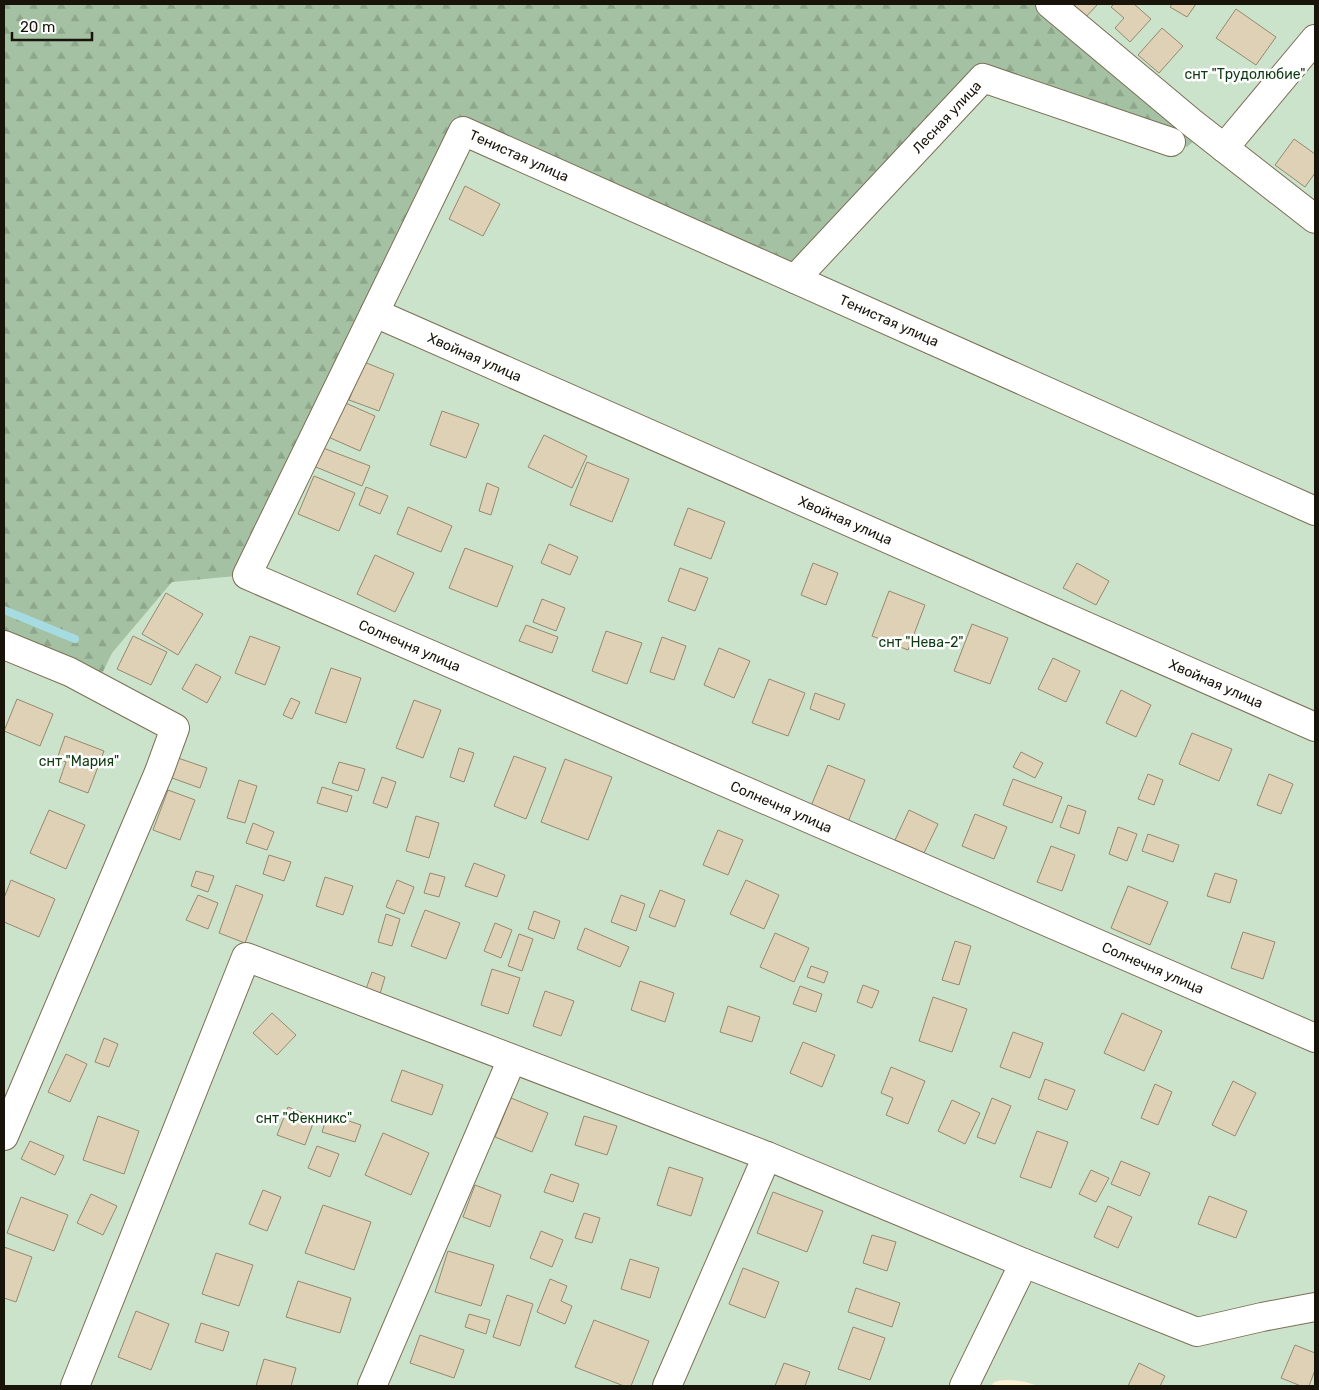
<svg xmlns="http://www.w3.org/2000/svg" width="1319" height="1390" viewBox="0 0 1319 1390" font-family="Rubik,sans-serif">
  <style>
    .forest { fill: url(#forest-firs) }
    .garden { fill: #cce3cb }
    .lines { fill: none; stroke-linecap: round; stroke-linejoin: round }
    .stream { stroke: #a6dbe1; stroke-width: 8 }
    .building { fill: #dfd1b5; stroke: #96896e }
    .street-casing { stroke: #7c6f55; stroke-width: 30 }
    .street { stroke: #fff; stroke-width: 28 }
    .labels { text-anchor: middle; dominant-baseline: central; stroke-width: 5; stroke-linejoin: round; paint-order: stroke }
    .park-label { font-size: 14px; fill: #0e3b11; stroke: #fefefe }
    .street-label { font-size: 14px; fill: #19140a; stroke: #fefefe }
  </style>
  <defs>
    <pattern id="forest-firs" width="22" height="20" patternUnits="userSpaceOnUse" patternTransform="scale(1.25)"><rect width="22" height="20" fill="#a4c2a3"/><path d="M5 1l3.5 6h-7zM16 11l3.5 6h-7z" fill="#8da68b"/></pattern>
  </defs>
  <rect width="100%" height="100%" fill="#fef0d3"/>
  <polygon class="forest" points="4,4 1050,4 1204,132 1187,148 983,78 781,273 247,575 98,684 4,645"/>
  <path class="garden" d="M1050,4H1315V1386H1037C1027,1381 1002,1377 993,1383L992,1386H4V645L97,684L112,653L172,582L247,575L463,131L781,273L983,78L1187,147L1204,132Z"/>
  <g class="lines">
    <polyline class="stream" points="4,610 75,639"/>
  </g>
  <g class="building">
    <polygon points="1063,4 1098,4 1082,21"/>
    <polygon points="1114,4 1134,4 1151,19 1130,42 1115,28 1124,18 1111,7"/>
    <polygon points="1172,4 1196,4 1187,17 1170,7"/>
    <polygon points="1236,9 1276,37 1256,65 1216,38"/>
    <polygon points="1162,28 1183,46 1159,73 1138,55"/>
    <polygon points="1294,139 1315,154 1315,173 1305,187 1275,165"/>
    <polygon points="465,186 500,204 483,236 449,219"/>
    <polygon points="364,362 394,374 379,411 349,400"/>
    <polygon points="341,401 375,416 360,451 326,436"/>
    <polygon points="442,411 479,424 466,458 430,445"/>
    <polygon points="544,435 587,456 572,488 528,467"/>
    <polygon points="318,446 370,466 362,486 311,465"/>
    <polygon points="587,462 629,479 612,522 570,505"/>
    <polygon points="314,476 355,493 339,531 298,514"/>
    <polygon points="487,483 499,488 491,515 479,511"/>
    <polygon points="366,487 388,496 380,514 359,505"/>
    <polygon points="408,507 452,526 441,552 397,534"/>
    <polygon points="688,508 725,522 711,559 674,545"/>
    <polygon points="549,544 578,557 570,575 541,563"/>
    <polygon points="465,548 513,566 497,607 449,588"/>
    <polygon points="375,555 414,573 395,612 357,594"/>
    <polygon points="813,563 838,573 826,605 801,595"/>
    <polygon points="1077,563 1109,581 1096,605 1063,588"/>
    <polygon points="680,568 708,578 695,611 668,601"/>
    <polygon points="889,591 925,605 908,650 872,636"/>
    <polygon points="166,593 203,614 178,655 142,634"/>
    <polygon points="542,599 565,608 556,631 533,622"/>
    <polygon points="972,624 1008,638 990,684 954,671"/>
    <polygon points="526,625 558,637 552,653 519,641"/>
    <polygon points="606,631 642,643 627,684 592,671"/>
    <polygon points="133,636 167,652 151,685 117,669"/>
    <polygon points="250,636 280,647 265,685 235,673"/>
    <polygon points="662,637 686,646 674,680 650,672"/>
    <polygon points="719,648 750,661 734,698 704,685"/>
    <polygon points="1053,658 1080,671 1066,702 1038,689"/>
    <polygon points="196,664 221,677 207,703 182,689"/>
    <polygon points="331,668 361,678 346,723 315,713"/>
    <polygon points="769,679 805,693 788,736 752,723"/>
    <polygon points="1121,690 1151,705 1136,737 1106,723"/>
    <polygon points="815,693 845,704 839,720 810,709"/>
    <polygon points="291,698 300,702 292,719 283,715"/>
    <polygon points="17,699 53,714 40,746 4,731"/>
    <polygon points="414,700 441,710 423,758 396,748"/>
    <polygon points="1192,733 1232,749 1219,781 1179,764"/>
    <polygon points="65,736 104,751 88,793 59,782 66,762 57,759"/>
    <polygon points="459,748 474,753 464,782 450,777"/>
    <polygon points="1021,752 1043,763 1035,778 1013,767"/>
    <polygon points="514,756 546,768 526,819 494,806"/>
    <polygon points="178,758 207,768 200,788 172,778"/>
    <polygon points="565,759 612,777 588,840 541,822"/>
    <polygon points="339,762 365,769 358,791 332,783"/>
    <polygon points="828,765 865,780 848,822 811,806"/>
    <polygon points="1148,774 1163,780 1154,805 1138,799"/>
    <polygon points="1269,774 1293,784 1281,814 1257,805"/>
    <polygon points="382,777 396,782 387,808 373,803"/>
    <polygon points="1013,779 1062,797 1052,823 1003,805"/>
    <polygon points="239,780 257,786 245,823 227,818"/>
    <polygon points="322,787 352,796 347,812 317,803"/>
    <polygon points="168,790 195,800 180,840 153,830"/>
    <polygon points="1068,805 1086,811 1079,834 1060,827"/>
    <polygon points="49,810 85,825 66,869 30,853"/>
    <polygon points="909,810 938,824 924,853 895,840"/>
    <polygon points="975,814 1007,827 994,859 962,846"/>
    <polygon points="416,816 439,823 429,858 406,851"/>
    <polygon points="253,823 274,832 267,850 246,843"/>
    <polygon points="1118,827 1137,834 1127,861 1109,854"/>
    <polygon points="718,830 743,840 728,875 703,865"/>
    <polygon points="1148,834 1179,845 1173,862 1142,851"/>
    <polygon points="1051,846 1075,855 1062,891 1037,882"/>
    <polygon points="269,855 291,862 284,881 263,874"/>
    <polygon points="474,863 505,875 497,897 465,886"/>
    <polygon points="196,871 214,876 208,892 191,886"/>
    <polygon points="430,873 445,877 439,897 424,893"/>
    <polygon points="1215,873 1237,880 1230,903 1207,896"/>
    <polygon points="325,877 353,886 343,915 316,906"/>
    <polygon points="11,880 55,899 39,937 4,922 4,898"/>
    <polygon points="397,880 414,887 404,914 386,907"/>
    <polygon points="746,880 779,895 764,929 730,914"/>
    <polygon points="236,885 263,895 245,943 219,933"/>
    <polygon points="1128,886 1168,902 1150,945 1111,928"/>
    <polygon points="660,890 685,900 675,927 649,917"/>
    <polygon points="198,895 218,903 208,929 186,920"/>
    <polygon points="621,895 645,904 636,931 611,922"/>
    <polygon points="425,910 460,923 446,959 411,946"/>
    <polygon points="534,911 560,921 554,939 528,929"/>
    <polygon points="386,914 400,919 392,946 378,942"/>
    <polygon points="495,923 512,930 501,958 484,951"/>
    <polygon points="585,928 629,947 620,967 577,949"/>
    <polygon points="1243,932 1275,942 1263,979 1231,968"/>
    <polygon points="775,933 809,948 794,982 760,967"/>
    <polygon points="519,934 533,939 522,971 508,966"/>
    <polygon points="955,941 971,946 959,985 942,980"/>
    <polygon points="811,966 828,972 824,983 807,977"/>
    <polygon points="492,969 520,978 508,1014 481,1005"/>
    <polygon points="372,972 385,977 379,997 365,992"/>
    <polygon points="640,981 674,993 665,1022 631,1010"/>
    <polygon points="863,985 879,991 872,1008 857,1002"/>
    <polygon points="800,986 822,994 816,1012 793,1004"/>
    <polygon points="545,991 574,1001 561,1036 533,1026"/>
    <polygon points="933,997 967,1009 952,1052 919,1041"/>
    <polygon points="728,1006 760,1017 752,1042 720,1032"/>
    <polygon points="272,1013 296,1035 277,1055 253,1033"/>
    <polygon points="1122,1013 1162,1031 1144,1071 1104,1053"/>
    <polygon points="1013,1032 1043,1043 1030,1078 1000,1067"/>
    <polygon points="104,1038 118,1044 109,1067 95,1062"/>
    <polygon points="803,1042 835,1055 822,1087 790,1073"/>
    <polygon points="66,1054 87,1064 70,1102 48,1092"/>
    <polygon points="891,1067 925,1081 908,1124 886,1115 893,1098 881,1093"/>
    <polygon points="402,1070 443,1085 432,1115 391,1101"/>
    <polygon points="1045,1079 1075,1090 1067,1110 1038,1099"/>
    <polygon points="1233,1081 1256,1093 1235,1136 1212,1125"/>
    <polygon points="1155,1084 1172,1092 1158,1125 1141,1118"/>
    <polygon points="511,1098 548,1113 532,1152 495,1137"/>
    <polygon points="992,1098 1011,1106 995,1144 977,1137"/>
    <polygon points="952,1100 980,1113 965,1144 938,1131"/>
    <polygon points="288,1107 315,1118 305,1145 277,1135"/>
    <polygon points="328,1114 361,1125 355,1142 322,1132"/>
    <polygon points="98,1116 139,1131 124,1174 83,1160"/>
    <polygon points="584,1116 617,1126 607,1155 575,1145"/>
    <polygon points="1037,1131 1068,1142 1051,1188 1020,1177"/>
    <polygon points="383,1133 429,1153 411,1195 365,1175"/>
    <polygon points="30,1141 64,1156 55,1175 21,1159"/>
    <polygon points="317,1146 339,1154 330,1177 308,1168"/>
    <polygon points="1121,1161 1150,1173 1140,1196 1111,1184"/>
    <polygon points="669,1167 703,1178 691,1216 657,1205"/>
    <polygon points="1091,1170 1109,1178 1096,1202 1079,1194"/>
    <polygon points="551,1174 579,1184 573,1202 544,1192"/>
    <polygon points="475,1185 501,1195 490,1227 463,1217"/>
    <polygon points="263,1190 281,1197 267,1231 249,1224"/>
    <polygon points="773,1192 823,1211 807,1252 757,1233"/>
    <polygon points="91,1194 117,1206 103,1235 77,1223"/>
    <polygon points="1209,1196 1247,1211 1236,1238 1198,1224"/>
    <polygon points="21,1197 68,1215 54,1251 7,1233"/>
    <polygon points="323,1205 371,1222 354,1270 305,1253"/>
    <polygon points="1108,1206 1132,1217 1118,1248 1094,1237"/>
    <polygon points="584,1213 600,1218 592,1243 575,1238"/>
    <polygon points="541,1231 563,1240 552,1267 530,1258"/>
    <polygon points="872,1235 896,1242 887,1271 863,1263"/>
    <polygon points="4,1247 32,1257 16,1302 4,1298"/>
    <polygon points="448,1251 494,1265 481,1306 435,1292"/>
    <polygon points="216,1253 253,1265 239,1306 202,1294"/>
    <polygon points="630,1259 659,1268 650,1298 621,1289"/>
    <polygon points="743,1268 779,1282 765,1318 729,1304"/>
    <polygon points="550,1279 567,1286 561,1301 572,1306 565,1324 537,1312"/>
    <polygon points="298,1281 351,1298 340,1333 286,1317"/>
    <polygon points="856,1288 900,1303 892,1327 848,1312"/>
    <polygon points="507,1295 533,1304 520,1346 493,1337"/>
    <polygon points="136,1311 169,1324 151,1370 118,1357"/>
    <polygon points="469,1314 490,1320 486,1334 465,1327"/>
    <polygon points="594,1320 649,1341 631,1386 624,1386 575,1367"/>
    <polygon points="201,1323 229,1332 223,1351 195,1342"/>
    <polygon points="853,1327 885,1338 870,1380 838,1369"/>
    <polygon points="420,1335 464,1350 454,1378 410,1363"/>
    <polygon points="1295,1345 1315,1353 1315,1370 1309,1386 1301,1386 1281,1378"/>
    <polygon points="264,1359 296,1368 291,1386 256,1386"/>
    <polygon points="784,1363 810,1372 805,1386 775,1386"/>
    <polygon points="1139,1363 1165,1376 1160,1386 1128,1386"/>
  </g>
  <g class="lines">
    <g class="street-casing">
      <g id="street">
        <polyline points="1050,4 1191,122 1315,219"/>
        <polyline points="1224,148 1315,39"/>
        <path id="s1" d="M795,279L983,78L1171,142"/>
        <path id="s2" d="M375,313L1315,727"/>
        <path id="s3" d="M1315,511L463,131L247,575L1315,1038"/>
        <polyline points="4,645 70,672 175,728 159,772 4,1136"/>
        <polyline points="75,1386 246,957 767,1156 1024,1263 1197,1332 1262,1317 1315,1307"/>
        <polyline points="372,1386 512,1059"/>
        <polyline points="667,1386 767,1156"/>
        <polyline points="964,1386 1024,1263"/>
      </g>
    </g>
    <use href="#street" class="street"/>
  </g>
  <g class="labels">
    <g class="park-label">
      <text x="1245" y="74">снт "Трудолюбие"</text>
      <text x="921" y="642">снт "Нева-2"</text>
      <text x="79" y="761">снт "Мария"</text>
      <text x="304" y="1118">снт "Фекникс"</text>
    </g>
    <g class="street-label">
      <text stroke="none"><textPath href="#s1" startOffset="222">Лесная улица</textPath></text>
      <text transform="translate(519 156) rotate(24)">Тенистая улица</text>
      <text transform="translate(889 321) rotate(24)">Тенистая улица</text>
      <text stroke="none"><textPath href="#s2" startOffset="109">Хвойная улица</textPath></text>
      <text stroke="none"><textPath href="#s2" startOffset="514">Хвойная улица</textPath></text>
      <text stroke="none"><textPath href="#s3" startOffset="1604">Солнечня улица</textPath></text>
      <text stroke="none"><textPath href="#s2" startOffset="919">Хвойная улица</textPath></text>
      <text stroke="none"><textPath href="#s3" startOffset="2009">Солнечня улица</textPath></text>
      <text stroke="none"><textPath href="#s3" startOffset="2414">Солнечня улица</textPath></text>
    </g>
  </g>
  <rect width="1319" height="1390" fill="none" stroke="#19140a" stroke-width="10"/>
  <path d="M12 32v8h80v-8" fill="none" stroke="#19140a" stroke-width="2.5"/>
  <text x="20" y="32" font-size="15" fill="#19140a" stroke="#fefefe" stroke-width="4" paint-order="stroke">20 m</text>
</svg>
